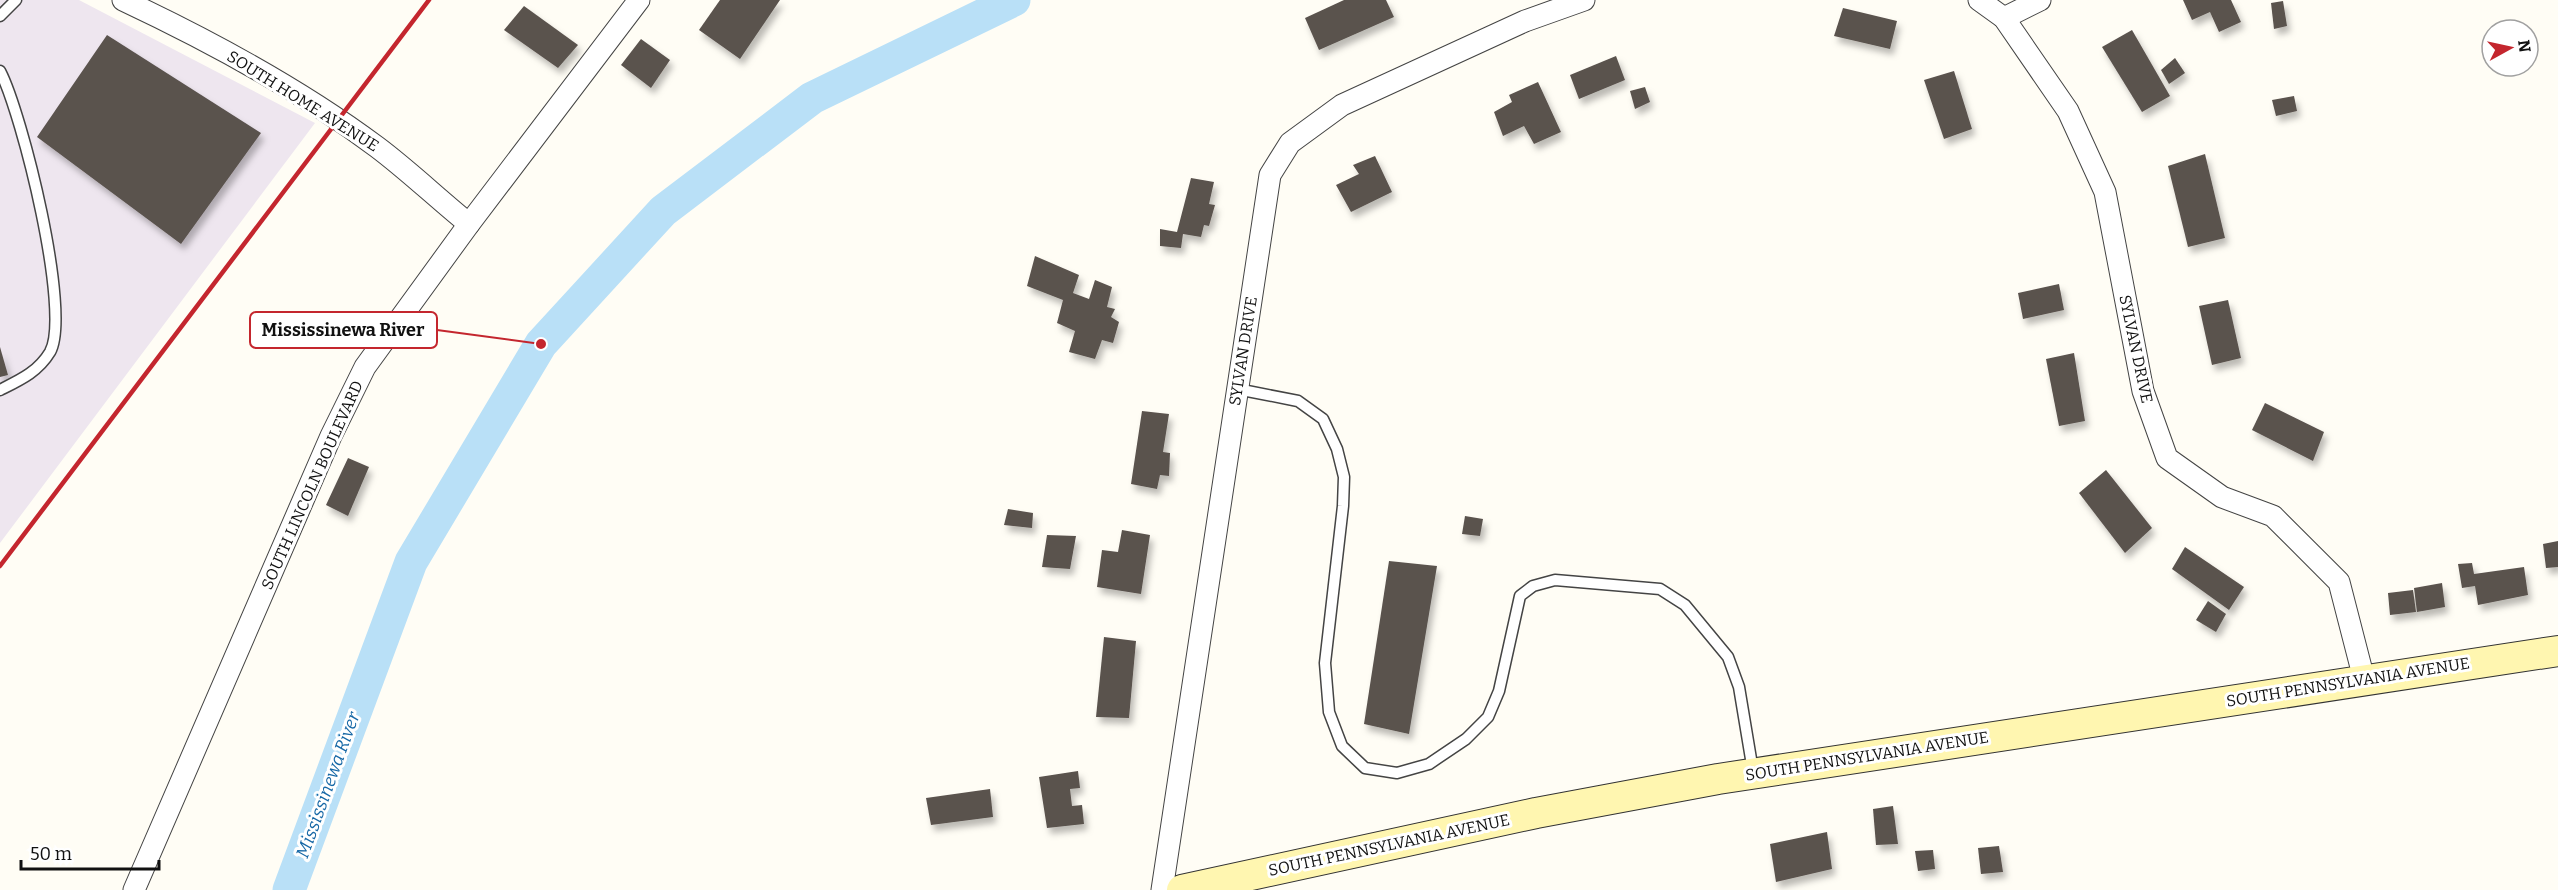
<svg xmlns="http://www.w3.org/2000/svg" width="2558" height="890" viewBox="0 0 2558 890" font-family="Bitter,serif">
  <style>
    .industrial { fill: #eee6ef }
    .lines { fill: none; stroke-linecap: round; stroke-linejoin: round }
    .river { stroke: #b9e0f7; stroke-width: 33 }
    .building { fill: #5a524d; filter: url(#shadow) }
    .lane-casing { stroke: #444; stroke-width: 13 }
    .street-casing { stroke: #444; stroke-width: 23 }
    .secondary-casing { stroke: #333; stroke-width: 32 }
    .lane { stroke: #fff; stroke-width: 10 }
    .street { stroke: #fff; stroke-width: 21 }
    .secondary { stroke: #fff6b0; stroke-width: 30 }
    .rail { stroke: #c4262e; stroke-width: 4.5 }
    .labels { text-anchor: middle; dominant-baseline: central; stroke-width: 6; stroke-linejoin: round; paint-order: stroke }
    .street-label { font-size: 16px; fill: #111; stroke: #fff }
    .water-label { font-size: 18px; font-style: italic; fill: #1768a6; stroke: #fff }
    .leader { fill: none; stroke: #c4262e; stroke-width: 2 }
    .callout-dot { fill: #c4262e; stroke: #fff; stroke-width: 2 }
    .callout { fill: #fff; stroke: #c4262e; stroke-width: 2 }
    .callout-label { font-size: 18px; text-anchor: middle; font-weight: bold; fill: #111 }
  </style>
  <defs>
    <filter id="shadow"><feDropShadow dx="3.5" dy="6" stdDeviation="3" flood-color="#0004"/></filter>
  </defs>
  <rect width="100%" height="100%" fill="#fffdf5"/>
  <polygon class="industrial" points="0,0 79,0 315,123 0,543"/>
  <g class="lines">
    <polyline class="river" points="289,890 411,562 541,344 663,211 812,98 1014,0"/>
  </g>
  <g class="building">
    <polygon points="720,0 780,0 740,59 699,30"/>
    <polygon points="1344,0 1386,0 1394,17 1319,50 1305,18"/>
    <polygon points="2183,0 2231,0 2241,22 2219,32 2210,12 2192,20"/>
    <polygon points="2283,1 2287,26 2274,29 2271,3"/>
    <polygon points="524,6 578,45 558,68 504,30"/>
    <polygon points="1843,8 1897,21 1890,49 1834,36"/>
    <polygon points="2132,30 2170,96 2142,112 2102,47"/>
    <polygon points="107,35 261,133 181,244 37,137"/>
    <polygon points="641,39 670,60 651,88 621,65"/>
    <polygon points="1616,56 1625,80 1579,99 1570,75"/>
    <polygon points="2175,58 2185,73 2169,84 2161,70"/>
    <polygon points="1954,71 1972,129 1944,139 1924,80"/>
    <polygon points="1538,82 1561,132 1534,144 1524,126 1503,136 1494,112 1512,102 1509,95"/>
    <polygon points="1645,87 1650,102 1635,109 1630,91"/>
    <polygon points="2294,96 2297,111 2276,116 2272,100"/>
    <polygon points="2205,154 2225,238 2188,247 2168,166"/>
    <polygon points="1375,156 1392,192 1351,212 1336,185 1359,174 1353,165"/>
    <polygon points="1191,178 1214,182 1209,204 1215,205 1209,226 1204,225 1201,237 1183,234 1181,248 1160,246 1160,229 1177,232"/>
    <polygon points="1035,256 1079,275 1073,293 1089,299 1095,280 1112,287 1107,307 1115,309 1111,317 1119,322 1113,343 1102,340 1095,359 1069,352 1075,331 1057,323 1063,300 1027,286"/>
    <polygon points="2059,284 2064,310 2023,319 2018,293"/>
    <polygon points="2228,300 2241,358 2212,365 2199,306"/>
    <polygon points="0,347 8,375 0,377"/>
    <polygon points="2074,353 2085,421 2059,426 2046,359"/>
    <polygon points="2265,403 2324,432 2313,461 2252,430"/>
    <polygon points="1142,411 1169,414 1163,452 1170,453 1169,476 1160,475 1157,489 1131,484"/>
    <polygon points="348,458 369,467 348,516 326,505"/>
    <polygon points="2106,470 2152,528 2125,553 2079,493"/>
    <polygon points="1008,509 1033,513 1032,528 1004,525"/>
    <polygon points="1465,516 1483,519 1480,536 1462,534"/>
    <polygon points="1122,530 1150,535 1141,594 1097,587 1102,550 1118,552"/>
    <polygon points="1047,535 1076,536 1070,569 1042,567"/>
    <polygon points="2558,541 2558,567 2546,568 2543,544"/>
    <polygon points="2185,547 2244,587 2229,610 2172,569"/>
    <polygon points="1389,561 1437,566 1409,734 1364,724"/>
    <polygon points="2472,563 2474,574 2524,567 2528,595 2478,605 2475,586 2462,588 2458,564"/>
    <polygon points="2442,583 2445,607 2417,612 2414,588"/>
    <polygon points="2413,590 2416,612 2390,615 2388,593"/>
    <polygon points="2208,601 2226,614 2216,632 2196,620"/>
    <polygon points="1104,637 1136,641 1129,718 1096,717"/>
    <polygon points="1078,771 1080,788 1070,789 1072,806 1082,805 1084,824 1047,828 1039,777"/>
    <polygon points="990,789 993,817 931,825 926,798"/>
    <polygon points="1893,806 1898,844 1876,845 1873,809"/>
    <polygon points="1827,832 1832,869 1776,882 1770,844"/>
    <polygon points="1999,846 2003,872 1981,874 1978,848"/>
    <polygon points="1933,850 1935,869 1918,871 1915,851"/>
  </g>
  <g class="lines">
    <g class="lane-casing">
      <g id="lane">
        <polyline points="0,16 16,0"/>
        <path d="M0,71C22,113 72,313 50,352C38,372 20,380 0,390"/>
        <polyline points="1237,389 1298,401 1323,419 1337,449 1344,477 1343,506 1325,663 1329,712 1342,746 1365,768 1397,773 1429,764 1466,739 1488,717 1499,691 1520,596 1533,586 1555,580 1660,589 1685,605 1728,657 1739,687 1753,771"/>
      </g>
    </g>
    <g class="street-casing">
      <g id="street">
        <path d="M123,0C208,40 302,91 377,147C409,171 438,199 469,224"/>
        <polyline points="1979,0 2004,18 2068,111 2105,192 2143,391 2167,458 2222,497 2273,516 2339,582 2364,679"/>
        <polyline points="2004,18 2040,0"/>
        <polyline points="134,890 331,436 365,367 469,224 639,0"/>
        <polyline points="1162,890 1270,175 1290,143 1342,105 1525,21 1584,0"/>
      </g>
    </g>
    <g class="secondary-casing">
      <polyline id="secondary" points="1182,890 1536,813 1718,779 2558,651"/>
    </g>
    <use href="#lane" class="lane"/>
    <use href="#street" class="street"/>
    <use href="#secondary" class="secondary"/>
    <polyline class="rail" points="0,566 429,0"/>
  </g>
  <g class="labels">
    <g class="street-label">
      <text transform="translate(303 101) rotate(32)">SOUTH HOME AVENUE</text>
      <text transform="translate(2136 349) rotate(78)">SYLVAN DRIVE</text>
      <text transform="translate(1243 351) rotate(-81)">SYLVAN DRIVE</text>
      <text transform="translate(312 485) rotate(-66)">SOUTH LINCOLN BOULEVARD</text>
      <text transform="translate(2348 682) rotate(-9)">SOUTH PENNSYLVANIA AVENUE</text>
      <text transform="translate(1867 756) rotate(-9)">SOUTH PENNSYLVANIA AVENUE</text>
      <text transform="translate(1389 845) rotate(-12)">SOUTH PENNSYLVANIA AVENUE</text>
    </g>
    <g class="water-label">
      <text transform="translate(328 785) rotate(-70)">Mississinewa River</text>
    </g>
  </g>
  <path class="leader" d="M541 344L437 330"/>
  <circle class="callout-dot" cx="541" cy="344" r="6"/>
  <rect class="callout" x="250" y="312" width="187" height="36" rx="6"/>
  <g class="callout-label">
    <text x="343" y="336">Mississinewa River</text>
  </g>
  <g transform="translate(2510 48) rotate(82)"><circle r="28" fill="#ffffff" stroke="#a0a0a0" stroke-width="1.5"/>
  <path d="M0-4.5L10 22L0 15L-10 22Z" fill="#c4262e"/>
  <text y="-9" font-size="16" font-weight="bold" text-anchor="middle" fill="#111111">N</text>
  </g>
  <path d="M21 860v9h138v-9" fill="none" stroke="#111111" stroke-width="3"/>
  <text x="30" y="860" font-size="18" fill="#111111" stroke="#ffffff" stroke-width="4.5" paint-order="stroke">50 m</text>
</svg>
